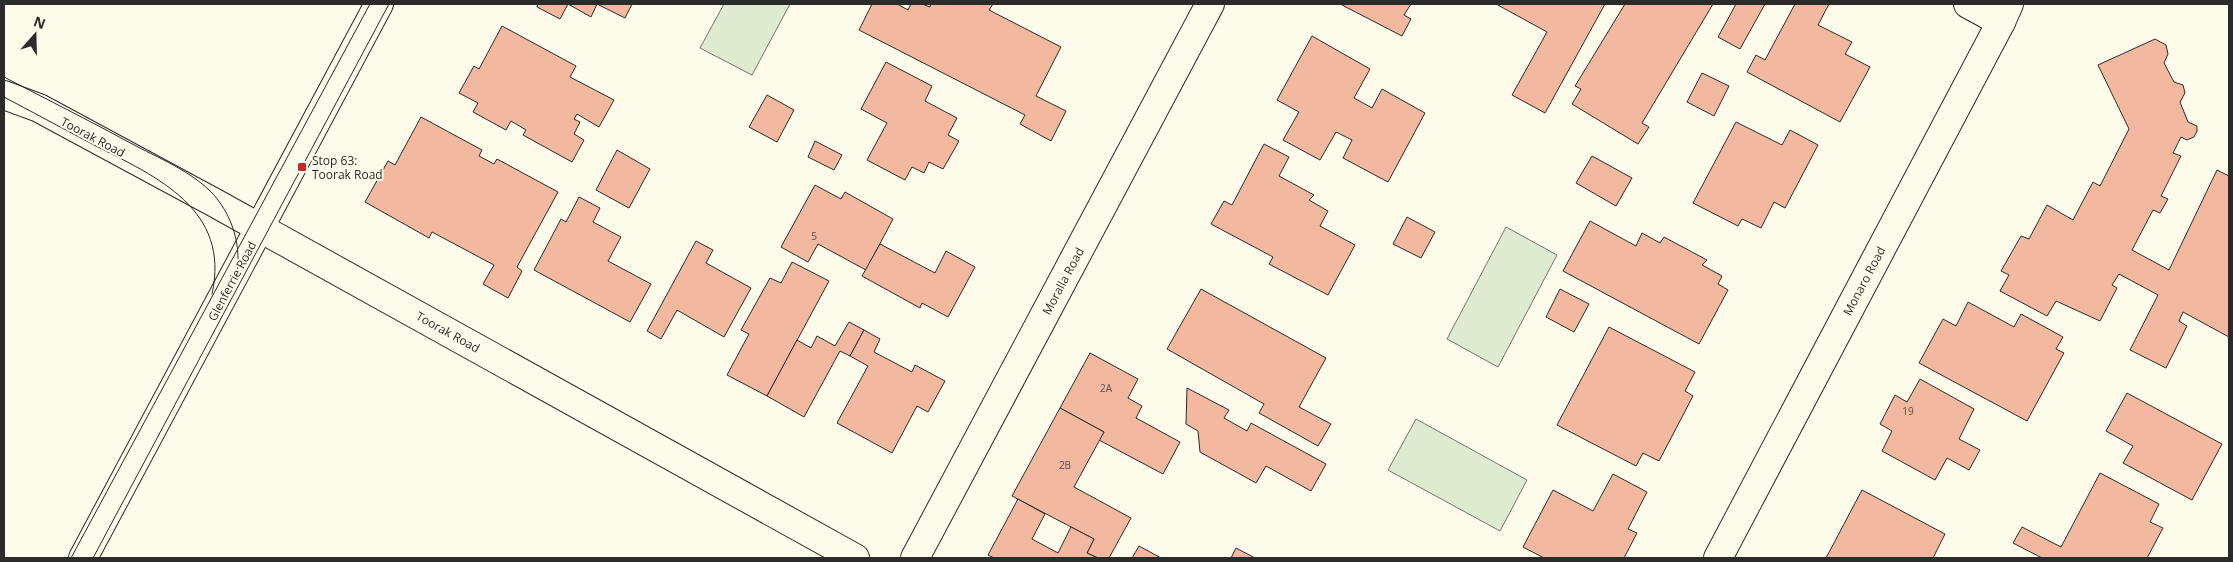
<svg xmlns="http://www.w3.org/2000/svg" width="2233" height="562" viewBox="0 0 2233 562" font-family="'Open Sans',sans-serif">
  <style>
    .green { fill: #deebd1; stroke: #74746e }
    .building { fill: #f2b8a0; stroke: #2b2b2b }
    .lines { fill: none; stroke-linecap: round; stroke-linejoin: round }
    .minor-casing { stroke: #2b2b2b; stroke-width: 30 }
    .major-casing { stroke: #2b2b2b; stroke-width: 30 }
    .minor { stroke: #fdfbea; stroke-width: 28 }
    .major { stroke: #fdfbea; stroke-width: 28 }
    .tram { stroke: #2b2b2b; stroke-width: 1 }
    .poi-dot { fill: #c62828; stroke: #fdfbea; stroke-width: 2 }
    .labels { text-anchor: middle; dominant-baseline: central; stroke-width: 4; stroke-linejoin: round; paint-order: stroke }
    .number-label { font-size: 10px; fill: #5d4e48 }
    .street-label { font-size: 12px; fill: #2b2b2b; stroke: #fdfbea }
    .poi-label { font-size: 12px; fill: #2b2b2b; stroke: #fdfbea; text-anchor: start }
  </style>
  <rect width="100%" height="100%" fill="#fdfbea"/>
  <g class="green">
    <polygon points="724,4 790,4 752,75 700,48"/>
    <polygon points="1506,227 1557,255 1498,367 1447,339"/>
    <polygon points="1416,419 1527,480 1500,531 1388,470"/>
  </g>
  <g class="building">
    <polygon points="538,4 632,4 625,18 597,4 591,17 568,4 560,19 537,7"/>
    <polygon points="872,4 897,4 908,10 911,4 922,4 930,7 931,4 993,4 989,10 1061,47 1036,96 1066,111 1051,141 1020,124 1025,115 859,30"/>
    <polygon points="1340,4 1411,4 1404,15 1411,19 1402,36"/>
    <polygon points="1496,4 1605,4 1545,113 1512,95 1547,32"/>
    <polygon points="1625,4 1713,4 1642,123 1649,127 1638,144 1572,104 1581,89 1575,86"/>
    <polygon points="1736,4 1765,4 1740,49 1718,37"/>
    <polygon points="1795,4 1829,4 1818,25 1852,42 1845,54 1870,67 1840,122 1747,72 1756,55 1765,60"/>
    <polygon points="502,26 576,66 570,77 614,100 599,127 577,114 574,119 580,122 574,134 584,140 572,162 523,135 526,130 511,121 506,130 473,112 478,103 459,93 474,66 479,69"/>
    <polygon points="1312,36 1370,69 1354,98 1372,108 1382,89 1425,113 1388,182 1343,158 1352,140 1336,132 1320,160 1283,140 1299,112 1277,100"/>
    <polygon points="2155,39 2166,45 2168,54 2164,63 2174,82 2183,85 2185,93 2180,102 2188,122 2197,126 2197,131 2194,137 2187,140 2181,137 2173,153 2181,156 2161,196 2168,199 2160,213 2153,210 2132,250 2169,270 2217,170 2229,176 2229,337 2183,312 2179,321 2187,326 2166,368 2130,350 2158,295 2119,274 2112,285 2117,288 2100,321 2056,301 2047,316 2000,291 2009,275 2001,271 2021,236 2029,239 2047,205 2073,220 2093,182 2100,186 2129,129 2098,65"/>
    <polygon points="886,62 932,86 925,101 957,118 948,135 959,141 943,169 929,162 924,173 912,167 905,180 867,160 887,123 861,109"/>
    <polygon points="1702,73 1729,86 1714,116 1687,102"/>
    <polygon points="767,95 794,110 777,142 749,127"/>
    <polygon points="421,117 482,150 479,156 494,164 497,159 558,192 517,267 522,271 508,298 483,284 494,265 432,232 429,238 365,202 388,161 395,165"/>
    <polygon points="1736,122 1782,145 1790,130 1818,145 1785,208 1774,202 1761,228 1742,219 1738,226 1693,203"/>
    <polygon points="815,141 842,155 834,170 808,157"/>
    <polygon points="1264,144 1289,157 1279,176 1314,195 1309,200 1328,211 1320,226 1355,245 1328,295 1269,264 1273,257 1211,224 1224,201 1232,205"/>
    <polygon points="617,150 650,169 629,208 596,190"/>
    <polygon points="1592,156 1632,178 1616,206 1576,183"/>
    <polygon points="815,185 841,199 845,192 893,219 866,270 818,244 808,262 781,247"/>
    <polygon points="579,197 600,208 593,222 621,237 608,261 651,284 630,322 534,270 561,219 566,222"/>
    <polygon points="1407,217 1435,232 1421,258 1393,244"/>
    <polygon points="1590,221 1636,246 1642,233 1660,243 1664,237 1707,260 1702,265 1722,276 1718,284 1728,290 1699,344 1563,271"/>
    <polygon points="696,241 713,250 706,263 751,288 724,337 677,310 661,339 647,331"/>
    <polygon points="880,244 935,273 946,251 975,267 948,317 922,303 920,308 862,276"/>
    <polygon points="792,262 829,281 767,396 727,375 749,334 741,330 770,278 781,283"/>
    <polygon points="1201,289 1326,358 1299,407 1331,424 1318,446 1259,413 1264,404 1167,349"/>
    <polygon points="1560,289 1589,304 1574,332 1546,317"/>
    <polygon points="1968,302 2014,327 2021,314 2063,337 2056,349 2064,353 2027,421 1919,363 1943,319 1956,326"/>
    <polygon points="849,322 864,330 850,356 840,351 804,417 767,396 797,340 811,348 817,336 835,346"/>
    <polygon points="1609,327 1695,372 1685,391 1693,396 1659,461 1643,453 1636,466 1557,425"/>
    <polygon points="864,330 880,339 874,352 912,372 915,365 945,381 928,412 917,406 892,453 837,423 868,366 850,356"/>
    <polygon points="1090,353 1138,379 1128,398 1142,406 1136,418 1180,442 1163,474 1099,440 1104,432 1060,408"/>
    <polygon points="1920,379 1974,409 1959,439 1980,450 1969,470 1947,458 1935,480 1882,451 1892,431 1880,424 1895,395 1907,402"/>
    <polygon points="1187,388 1229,410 1224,418 1247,431 1251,423 1326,464 1311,491 1266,466 1256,483 1200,452 1198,431 1186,424"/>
    <polygon points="2127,393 2222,444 2192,500 2123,463 2133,446 2106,431"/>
    <polygon points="1060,408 1104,432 1074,487 1131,518 1109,558 1098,558 1087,553 1094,539 1012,496"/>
    <polygon points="2100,473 2159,504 2150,522 2163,528 2147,558 2042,558 2013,543 2022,527 2061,547"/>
    <polygon points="1613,474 1647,492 1628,529 1637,533 1624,558 1544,558 1523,547 1553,490 1593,511"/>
    <polygon points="1862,490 1945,534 1933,558 1826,558"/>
    <polygon points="1018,499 1045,514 1032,539 1058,553 1071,527 1094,539 1087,553 1098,558 994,558 988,555"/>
    <polygon points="1139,546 1161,558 1132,558"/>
    <polygon points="1236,548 1255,558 1231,558"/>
  </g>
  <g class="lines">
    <g class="minor-casing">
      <g id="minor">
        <polyline points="1968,4 2001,22"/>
        <polyline points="915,558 1210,4"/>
        <polyline points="1718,558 2001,22 2009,4"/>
      </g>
    </g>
    <g class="major-casing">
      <g id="major">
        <polyline points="4,95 39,108 215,203 855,558"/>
        <polyline points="83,558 379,4"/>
      </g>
    </g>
    <use href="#minor" class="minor"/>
    <use href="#major" class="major"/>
    <g class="tram">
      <path d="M4,77C48,100 92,122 136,146C163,160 199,175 218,200C237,225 243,258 234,287"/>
      <path d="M4,97C34,113 64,129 94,145C157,177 231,209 212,294"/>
      <polyline points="71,558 370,4"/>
      <polyline points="93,558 389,4"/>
    </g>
  </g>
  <rect class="poi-dot" x="297" y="162" width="10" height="10" rx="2.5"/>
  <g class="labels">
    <g class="number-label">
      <text x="814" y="236">5</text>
      <text x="1106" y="388">2A</text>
      <text x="1908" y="411">19</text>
      <text x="1065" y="465">2B</text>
    </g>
    <g class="street-label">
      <text transform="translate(93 137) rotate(28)">Toorak Road</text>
      <text transform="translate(232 281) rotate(-62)">Glenferrie Road</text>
      <text transform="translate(1063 281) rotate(-62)">Moralla Road</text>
      <text transform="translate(1864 281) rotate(-62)">Monaro Road</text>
      <text transform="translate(448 332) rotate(29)">Toorak Road</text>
    </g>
    <g class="poi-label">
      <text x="312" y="160">Stop 63:<tspan x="312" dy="14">Toorak Road</tspan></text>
    </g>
  </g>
  <rect width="2233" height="562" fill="none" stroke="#2b2b2b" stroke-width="10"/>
  <g transform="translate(35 35) rotate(20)" stroke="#fdfbea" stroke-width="4" paint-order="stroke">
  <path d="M0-4L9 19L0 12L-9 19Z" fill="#2b2b2b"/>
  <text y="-8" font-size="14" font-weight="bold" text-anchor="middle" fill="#2b2b2b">N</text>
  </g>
</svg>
